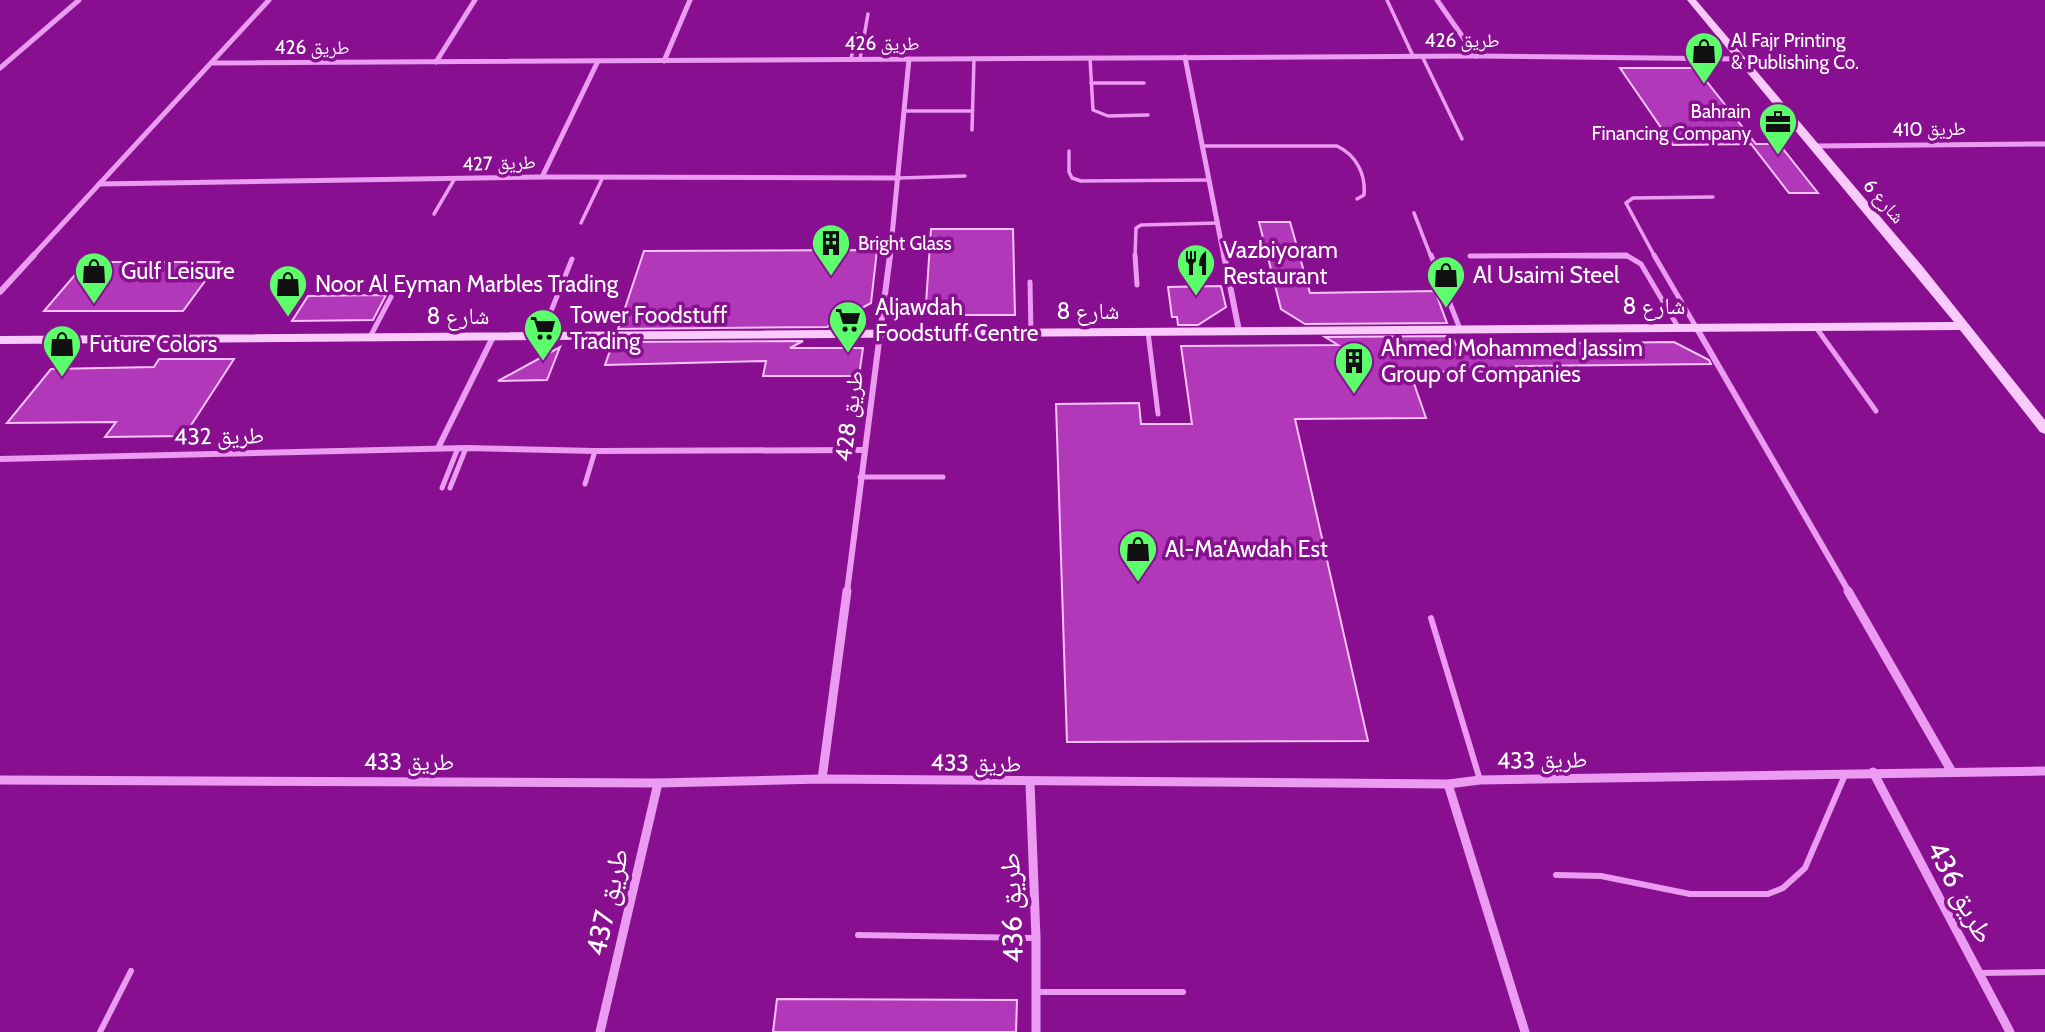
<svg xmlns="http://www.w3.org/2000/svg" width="2045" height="1032" viewBox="0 0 2045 1032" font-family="Cabin,'Noto Naskh Arabic',sans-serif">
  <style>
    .building { fill: #b139b9; stroke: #f9c2fd; stroke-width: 2 }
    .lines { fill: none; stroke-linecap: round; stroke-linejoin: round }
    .lane-far2 { stroke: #ec9bf3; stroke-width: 3.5 }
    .lane-far1 { stroke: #ec9bf3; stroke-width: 5 }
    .lane { stroke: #ec9bf3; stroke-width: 6 }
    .street-far2 { stroke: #ec9bf3; stroke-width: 5 }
    .street-far1 { stroke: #ec9bf3; stroke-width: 6 }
    .street { stroke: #ec9bf3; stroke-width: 9 }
    .secondary { fill: #facafd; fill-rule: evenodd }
    .labels { text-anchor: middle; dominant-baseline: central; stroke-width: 7; stroke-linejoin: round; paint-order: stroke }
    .far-street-label { font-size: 19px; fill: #fff; stroke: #881090 }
    .far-poi-label { font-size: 19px; fill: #fff; stroke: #881090; text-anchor: start }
    .poi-label { font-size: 23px; fill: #fff; stroke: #881090; text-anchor: start }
    .street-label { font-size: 23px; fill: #fff; stroke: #881090 }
    .near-street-label { font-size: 28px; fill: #fff; stroke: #881090 }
  </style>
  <rect width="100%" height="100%" fill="#881090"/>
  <g class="building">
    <polygon points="1620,68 1696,68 1756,144 1779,144 1818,193 1789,193 1751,144 1673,145"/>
    <polygon points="1259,222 1290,222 1310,293 1435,291 1447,323 1305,324 1281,309"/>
    <polygon points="931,229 1013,229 1015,315 942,315 926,304"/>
    <polygon points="877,250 871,303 827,327 618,329 644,251"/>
    <polygon points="86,262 219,262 183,311 44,311"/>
    <polygon points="1221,286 1226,307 1198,325 1178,325 1177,317 1172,317 1168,287"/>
    <polygon points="386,295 373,320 292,321 308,296"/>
    <polygon points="1452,336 1456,345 1674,342 1709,360 1711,364 1516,366 1518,371 1410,372 1426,418 1295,419 1368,741 1067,742 1056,404 1139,403 1141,424 1192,424 1181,346 1338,345 1325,337"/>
    <polygon points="803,341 790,348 863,348 859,376 763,376 766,361 605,365 613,342"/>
    <polygon points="560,347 547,380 498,381"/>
    <polygon points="159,359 234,359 184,436 105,437 116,422 7,423 51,369 154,367"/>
    <polygon points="777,999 1017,1000 1016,1032 773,1032"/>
  </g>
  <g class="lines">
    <g class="lane-far2">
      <polyline points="1387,0 1413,56"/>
      <polyline points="1422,56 1462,139"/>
      <polyline points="1090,58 1093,110 1108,116 1148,115"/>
      <polyline points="851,59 856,34"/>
      <polyline points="860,59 868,14"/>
      <polyline points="1091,83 1144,83"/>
      <polyline points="904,111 972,111"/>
      <polyline points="972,130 974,58"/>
      <path d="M1202,146H1337C1356,155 1366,174 1364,195L1357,199"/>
      <polyline points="1069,151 1069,172 1072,178 1081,181 1208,180"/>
      <polyline points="899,178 965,176"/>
      <polyline points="1414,213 1431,257"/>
      <polyline points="434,214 454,180"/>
      <polyline points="581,223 602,179"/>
      <polyline points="1470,256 1629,257"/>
      <polyline points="1135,257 1136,228 1141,225 1218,223"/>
      <polyline points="1655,257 1626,203 1633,198 1713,197"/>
    </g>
    <g class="lane-far1">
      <polyline points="1135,255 1137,285"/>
      <polyline points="1431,255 1460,329"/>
      <polyline points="1626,255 1641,264 1678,327"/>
      <polyline points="1654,255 1696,327"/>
      <polyline points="1470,256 1623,255"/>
      <polyline points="1030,282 1031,333"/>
      <polyline points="1815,326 1876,411"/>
      <polyline points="1148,332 1158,414"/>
      <polyline points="541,336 572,259"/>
      <polyline points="370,337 391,297"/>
      <polyline points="860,477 943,477"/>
      <polyline points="585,484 595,451"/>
      <polyline points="442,488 458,448"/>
      <polyline points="450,488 466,448"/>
    </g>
    <g class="lane">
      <polyline points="1431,618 1480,780"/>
      <polyline points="1556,875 1601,876 1690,894 1768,894 1783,888 1805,868 1845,775"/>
      <polyline points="858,935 1036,938"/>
      <polyline points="1978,973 2045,972"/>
      <polyline points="1036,992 1183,992"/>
      <polyline points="100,1032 131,971"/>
    </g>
    <g class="street-far2">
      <polyline points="1437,0 1476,56"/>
      <polyline points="1185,57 1224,257"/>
      <polyline points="664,61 690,0"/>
      <polyline points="436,62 475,0"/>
      <polyline points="213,63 1476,56 1740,59"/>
      <polyline points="0,68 79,0"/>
      <polyline points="1814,146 2045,144"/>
      <polyline points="542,177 598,61"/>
      <polyline points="99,184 542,177 899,178"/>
      <polyline points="32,257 269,0"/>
      <polyline points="890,257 909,59"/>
    </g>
    <g class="street-far1">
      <polyline points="1224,255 1239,331"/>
      <polyline points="0,292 34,255"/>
      <polyline points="1696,327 1849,592"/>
      <polyline points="438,448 493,337"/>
      <polyline points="0,459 466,448 595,451 863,450"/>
      <polyline points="847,592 890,255"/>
    </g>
    <g class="street">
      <polyline points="1848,591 1952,772"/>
      <polyline points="1873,772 2010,1032"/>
      <polyline points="822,779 847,591"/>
      <polyline points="0,780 658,783 822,779 1448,784 1480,780 2045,771"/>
      <polyline points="1030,783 1036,938 1036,1032"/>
      <polyline points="1448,784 1525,1032"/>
      <polyline points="600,1032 658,783"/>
    </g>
    <polygon class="secondary" points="1687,0 1696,0 1923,267 2045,420 2045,434 2040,432 1960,330 0,344 0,336 1954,322"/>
  </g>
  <defs>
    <g id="shop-pin" transform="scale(2.0125)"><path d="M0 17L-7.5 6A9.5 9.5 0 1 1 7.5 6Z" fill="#5cff6b" stroke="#881090"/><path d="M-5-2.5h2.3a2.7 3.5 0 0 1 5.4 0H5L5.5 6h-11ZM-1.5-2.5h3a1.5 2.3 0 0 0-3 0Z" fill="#111"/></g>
    <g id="office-pin" transform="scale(2.0125)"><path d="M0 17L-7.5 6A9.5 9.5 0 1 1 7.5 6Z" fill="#5cff6b" stroke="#881090"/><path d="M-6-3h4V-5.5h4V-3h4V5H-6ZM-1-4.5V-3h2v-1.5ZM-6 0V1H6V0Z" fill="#111"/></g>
    <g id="building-pin" transform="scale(2.0125)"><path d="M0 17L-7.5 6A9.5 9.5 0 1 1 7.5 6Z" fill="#5cff6b" stroke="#881090"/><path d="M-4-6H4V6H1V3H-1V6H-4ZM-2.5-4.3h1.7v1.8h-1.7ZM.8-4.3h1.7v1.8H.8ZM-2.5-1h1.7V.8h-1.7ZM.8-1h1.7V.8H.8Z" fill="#111"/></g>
    <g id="restaurant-pin" transform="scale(2.0125)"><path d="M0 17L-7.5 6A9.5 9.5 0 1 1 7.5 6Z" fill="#5cff6b" stroke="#881090"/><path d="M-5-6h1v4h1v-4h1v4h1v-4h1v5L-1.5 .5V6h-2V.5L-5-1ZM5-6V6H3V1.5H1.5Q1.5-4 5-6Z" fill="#111"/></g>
    <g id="supermarket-pin" transform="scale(2.0125)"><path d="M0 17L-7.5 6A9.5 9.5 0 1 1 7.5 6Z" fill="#5cff6b" stroke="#881090"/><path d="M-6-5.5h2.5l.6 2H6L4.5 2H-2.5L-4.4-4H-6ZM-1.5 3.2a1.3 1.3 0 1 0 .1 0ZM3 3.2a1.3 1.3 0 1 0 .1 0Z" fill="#111"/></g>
  </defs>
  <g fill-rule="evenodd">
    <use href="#shop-pin" x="1704" y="51"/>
    <use href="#office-pin" x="1778" y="122"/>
    <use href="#building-pin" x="831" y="243"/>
    <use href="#restaurant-pin" x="1196" y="263"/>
    <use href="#shop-pin" x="94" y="271"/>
    <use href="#shop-pin" x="1446" y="275"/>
    <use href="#shop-pin" x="288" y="284"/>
    <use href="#supermarket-pin" x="848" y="320"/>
    <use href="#supermarket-pin" x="543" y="328"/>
    <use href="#shop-pin" x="62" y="344"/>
    <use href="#building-pin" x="1354" y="361"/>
    <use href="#shop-pin" x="1138" y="549"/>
  </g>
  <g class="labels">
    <g class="far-street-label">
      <text x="1462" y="40">طريق 426</text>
      <text x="882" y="43">طريق 426</text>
      <text x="312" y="47">طريق 426</text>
      <text transform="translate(1929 129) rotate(-1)">طريق 410</text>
      <text transform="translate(499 163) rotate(-2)">طريق 427</text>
      <text transform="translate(1884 201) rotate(49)">شارع 6</text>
    </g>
    <g class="far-poi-label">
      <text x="1731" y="40">Al Fajr Printing<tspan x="1731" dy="22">&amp; Publishing Co.</tspan></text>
      <text x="1751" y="111" text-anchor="end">Bahrain<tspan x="1751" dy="22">Financing Company</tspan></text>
      <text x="858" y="243">Bright Glass</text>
    </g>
    <g class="poi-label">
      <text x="1223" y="250">Vazbiyoram<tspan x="1223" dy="26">Restaurant</tspan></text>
      <text x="121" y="271">Gulf Leisure</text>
      <text x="1473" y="275">Al Usaimi Steel</text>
      <text x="315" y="284">Noor Al Eyman Marbles Trading</text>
      <text x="875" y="307">Aljawdah<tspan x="875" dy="26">Foodstuff Centre</tspan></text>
      <text x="570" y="315">Tower Foodstuff<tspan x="570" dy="26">Trading</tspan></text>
      <text x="89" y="344">Future Colors</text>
      <text x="1381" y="348">Ahmed Mohammed Jassim<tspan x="1381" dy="26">Group of Companies</tspan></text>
      <text x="1165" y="549">Al-Ma'Awdah Est</text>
    </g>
    <g class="street-label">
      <text x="1654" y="306">شارع 8</text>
      <text x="1088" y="311">شارع 8</text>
      <text x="458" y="316">شارع 8</text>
      <text transform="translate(849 416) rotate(-82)">طريق 428</text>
      <text transform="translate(219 436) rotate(-1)">طريق 432</text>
      <text transform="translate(1542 760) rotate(-1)">طريق 433</text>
      <text x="409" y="762">طريق 433</text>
      <text transform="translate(976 763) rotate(1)">طريق 433</text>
    </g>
    <g class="near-street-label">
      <text transform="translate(1961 892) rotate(62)">طريق 436</text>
      <text transform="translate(607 902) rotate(-77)">طريق 437</text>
      <text transform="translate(1011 908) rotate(-92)">طريق 436</text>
    </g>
  </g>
</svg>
